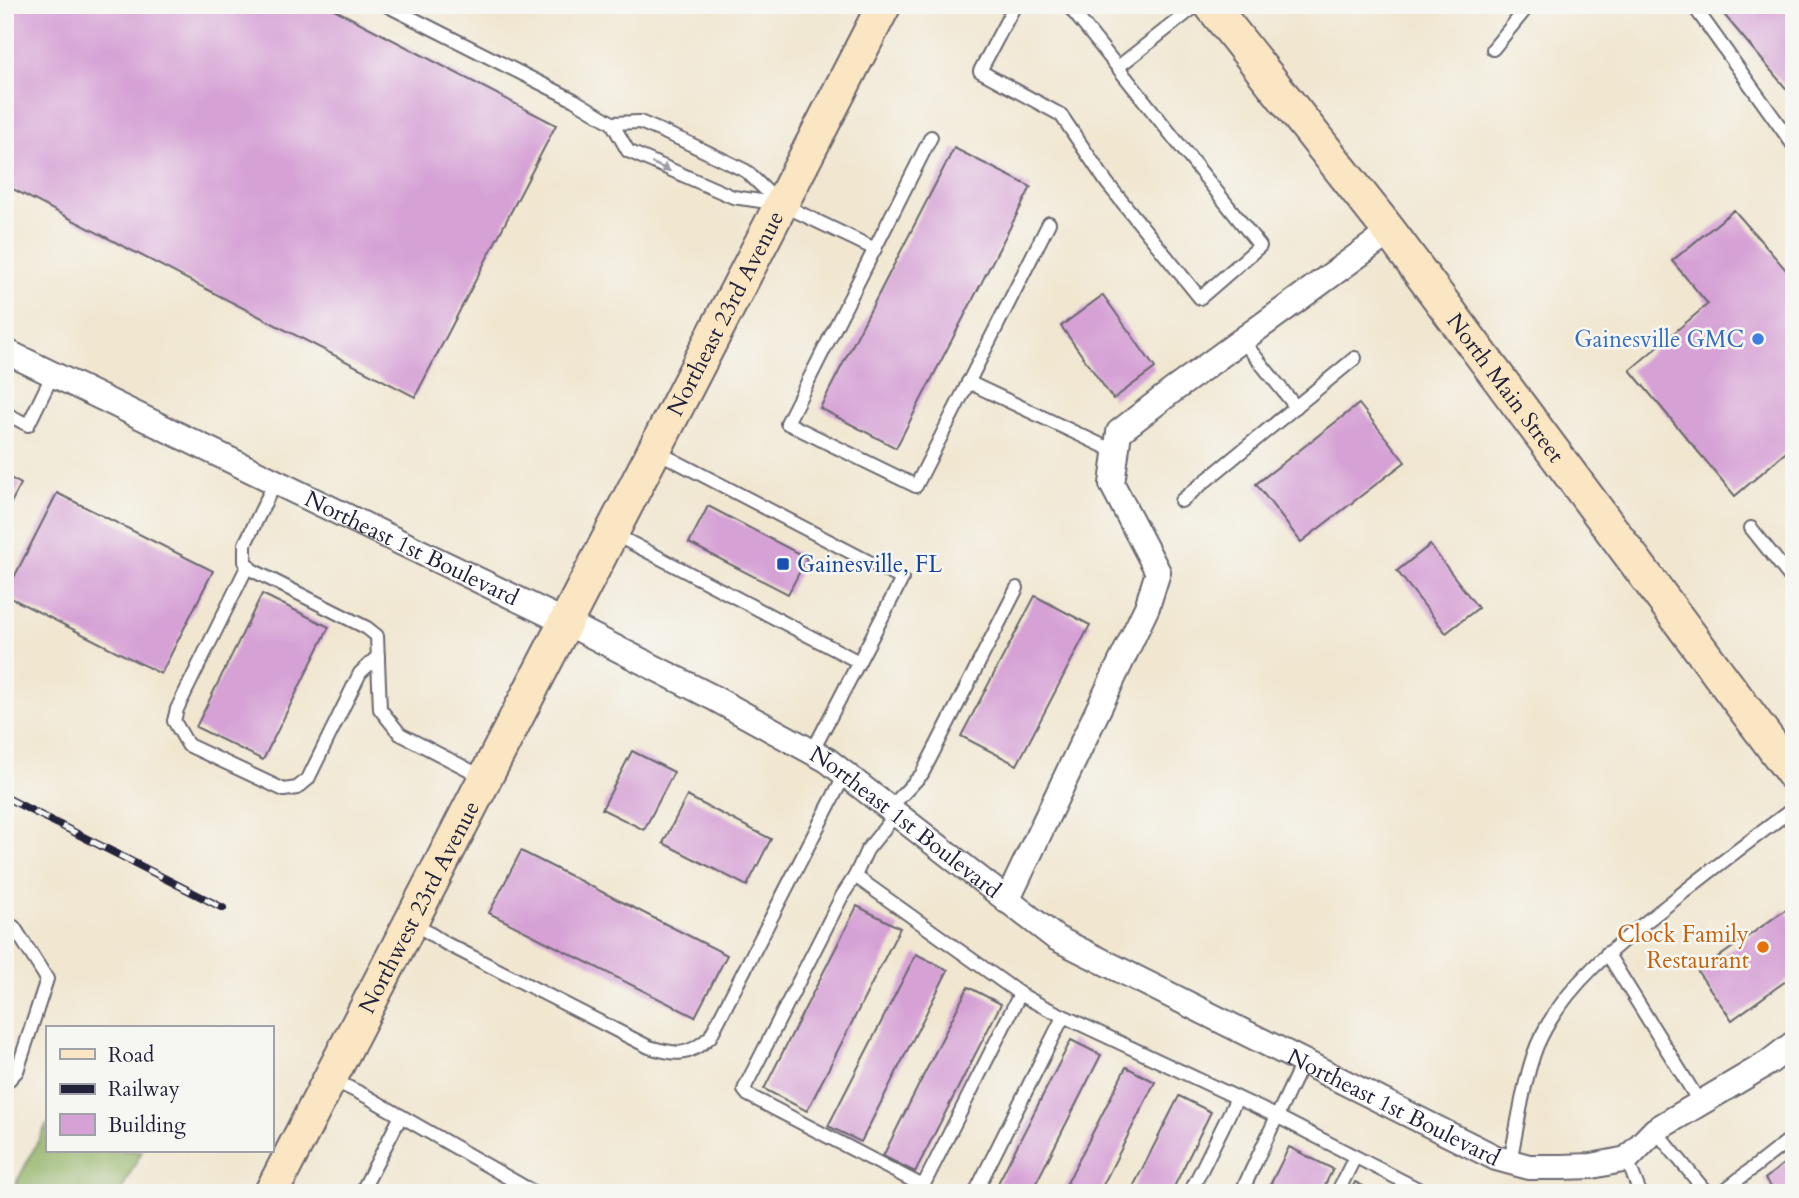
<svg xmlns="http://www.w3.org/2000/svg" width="1799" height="1198" viewBox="0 0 1799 1198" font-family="Cardo,serif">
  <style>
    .forest { fill: #90b064; stroke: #596950; stroke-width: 2 }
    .building { fill: #d6a1d5 }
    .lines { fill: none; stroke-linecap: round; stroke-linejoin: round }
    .service-casing { stroke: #6a6770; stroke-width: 16 }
    .minor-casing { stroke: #6a6770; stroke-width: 28 }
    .secondary-casing { stroke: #6a6770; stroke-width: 37 }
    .service { stroke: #fff; stroke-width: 12 }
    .minor { stroke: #fff; stroke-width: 24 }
    .secondary { stroke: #fbe6c4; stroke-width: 33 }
    .rail-casing { stroke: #22223b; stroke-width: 8 }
    .rail { stroke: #f6f6f2; stroke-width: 5; stroke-dasharray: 16; stroke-linecap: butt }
    .oneway { fill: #9c9ca7 }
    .shop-dot { fill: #3f7fe0; stroke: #f6f6f2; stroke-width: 2.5 }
    .transit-dot { fill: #1a4fb4; stroke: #f6f6f2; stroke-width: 2.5 }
    .food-dot { fill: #e8710a; stroke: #f6f6f2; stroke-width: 2.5 }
    .labels { text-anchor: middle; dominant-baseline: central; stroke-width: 5; stroke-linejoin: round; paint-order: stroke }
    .street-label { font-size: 23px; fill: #22223b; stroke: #f6f6f2 }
    .shop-label { font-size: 23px; fill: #366cbe; stroke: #f6f6f2; text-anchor: end }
    .transit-label { font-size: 23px; fill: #164399; stroke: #f6f6f2; text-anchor: start }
    .food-label { font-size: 23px; fill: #c56008; stroke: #f6f6f2; text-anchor: end }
  </style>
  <rect width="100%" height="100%" fill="#f6f6f2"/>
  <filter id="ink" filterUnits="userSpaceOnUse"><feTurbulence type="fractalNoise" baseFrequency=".0143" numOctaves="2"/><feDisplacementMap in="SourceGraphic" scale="14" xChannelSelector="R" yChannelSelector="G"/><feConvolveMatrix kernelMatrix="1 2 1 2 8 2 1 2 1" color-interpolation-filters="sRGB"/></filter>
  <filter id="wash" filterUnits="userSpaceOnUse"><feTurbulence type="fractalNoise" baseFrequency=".00686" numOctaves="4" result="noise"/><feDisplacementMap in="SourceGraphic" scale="28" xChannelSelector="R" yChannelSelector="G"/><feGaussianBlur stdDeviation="1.57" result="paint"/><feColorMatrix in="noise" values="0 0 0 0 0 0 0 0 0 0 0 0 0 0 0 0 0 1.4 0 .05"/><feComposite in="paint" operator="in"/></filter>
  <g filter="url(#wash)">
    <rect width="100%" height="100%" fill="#f1e7d1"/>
    <polygon class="forest" points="47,1124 47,1151 142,1151 120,1193 11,1193"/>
    <g id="blocks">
      <g class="building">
        <polygon points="5,5 326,5 556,125 415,397 5,185"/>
        <polygon points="1716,5 1794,5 1794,98"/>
        <polygon points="954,148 1031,187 896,448 820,408"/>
        <polygon points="1734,210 1794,279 1794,449 1792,447 1735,496 1630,370 1708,304 1672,261"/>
        <polygon points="1103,295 1155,368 1113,399 1061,326"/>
        <polygon points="1359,404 1405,462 1301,542 1256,484"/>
        <polygon points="5,475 21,484 5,514"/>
        <polygon points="57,493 213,571 161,674 5,595"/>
        <polygon points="708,506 807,558 788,594 689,543"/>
        <polygon points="1430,545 1478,608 1446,633 1397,571"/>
        <polygon points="262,594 329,627 263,760 196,727"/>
        <polygon points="1035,596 1090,625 1017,765 961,736"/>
        <polygon points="632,751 674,772 644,830 602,809"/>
        <polygon points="687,796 771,839 747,886 663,843"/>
        <polygon points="521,851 727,955 695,1017 489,913"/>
        <polygon points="857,906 900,928 807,1111 764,1089"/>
        <polygon points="1785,910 1794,922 1794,975 1732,1020 1698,972"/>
        <polygon points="916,954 948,970 861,1142 828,1126"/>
        <polygon points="968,987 1001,1004 915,1172 883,1156"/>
        <polygon points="1071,1040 1101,1055 1031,1193 993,1193"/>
        <polygon points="1126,1067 1155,1082 1099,1193 1062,1193"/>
        <polygon points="1179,1096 1211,1112 1171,1193 1130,1193"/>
        <polygon points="1289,1147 1333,1169 1321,1193 1266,1193"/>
        <polygon points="1794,1155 1794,1193 1776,1193 1765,1179"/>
        <polygon points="1355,1182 1377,1193 1350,1193"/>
      </g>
    </g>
  </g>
  <g filter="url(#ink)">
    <use href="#blocks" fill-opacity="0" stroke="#6a6770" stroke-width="2"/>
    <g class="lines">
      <g class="service-casing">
        <g id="service">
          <polyline points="386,5 574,100 612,123 628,151 733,197 781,204 875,249"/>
          <polyline points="1015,5 980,71 1061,115 1107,183 1200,298 1260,246 1068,5"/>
          <polyline points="1693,5 1794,146"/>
          <polyline points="1493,49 1529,5"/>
          <polyline points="1118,67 1197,5"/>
          <polyline points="612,123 640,122 682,140 746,171 780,204"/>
          <polyline points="931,137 787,423 916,486 1049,223"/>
          <polyline points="1242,340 1296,407"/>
          <polyline points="968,382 1116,452"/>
          <polyline points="5,413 28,425 53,374"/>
          <polyline points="656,451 902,579 812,752"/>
          <polyline points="275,482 245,544 245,562 252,570 367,628 377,636 380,709 400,734 485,778"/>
          <polyline points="1181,501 1355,358"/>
          <polyline points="1751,528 1794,582"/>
          <polyline points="614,534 859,662"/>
          <polyline points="248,565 177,709 174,721 188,745 284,790 297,788 308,779 360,673 378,656"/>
          <polyline points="889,809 922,774 1017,588"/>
          <polyline points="896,814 867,850 855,876 1020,994 1042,1006 1276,1116 1426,1193"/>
          <polyline points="855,876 842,896 746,1085 744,1090 748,1095 921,1185 925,1182 1020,994"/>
          <path d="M412,922L445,943L649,1047C677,1055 688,1057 710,1037L845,774"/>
          <polyline points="5,923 14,927 47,979 17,1071 5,1084"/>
          <polyline points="1607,953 1700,1103"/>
          <polyline points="331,1079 366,1096 535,1193"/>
          <polyline points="1655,1130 1707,1193"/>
          <polyline points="1627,1159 1640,1193"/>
          <path d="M1510,1161C1518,1126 1525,1068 1541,1037C1569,980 1622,941 1670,903C1711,870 1752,839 1794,808"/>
          <polyline points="361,1193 401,1116"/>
          <polyline points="975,1193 1063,1017"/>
          <polyline points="1190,1193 1237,1098"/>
          <polyline points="1241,1193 1303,1061"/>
          <polyline points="1337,1193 1355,1157"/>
          <polyline points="1721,1193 1794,1136"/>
        </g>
      </g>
      <g class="minor-casing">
        <g id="minor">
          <path id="s1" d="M5,351L565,622L712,697L827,760L1056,938L1496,1158L1529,1167H1562L1592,1166L1627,1159L1655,1130L1768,1063L1794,1043"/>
          <polyline points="1007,901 1147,607 1158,572 1112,484 1119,432 1172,391 1390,232"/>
        </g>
      </g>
      <g class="secondary-casing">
        <g id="secondary">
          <path id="s2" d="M1211,5L1390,232L1794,775"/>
          <path id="s3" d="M271,1193L884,5"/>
        </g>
      </g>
      <use href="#service" class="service"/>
      <use href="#minor" class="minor"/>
      <use href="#secondary" class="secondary"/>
      <g class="rail-casing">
        <polyline id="rail" points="5,797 223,908"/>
      </g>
      <use href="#rail" class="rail"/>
    </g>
    <defs><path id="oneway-solid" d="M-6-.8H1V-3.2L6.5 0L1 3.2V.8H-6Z" transform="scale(1.75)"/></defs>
    <use class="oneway" href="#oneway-solid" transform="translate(661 167) rotate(24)"/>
  </g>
  <circle class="shop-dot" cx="1758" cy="339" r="7"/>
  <rect class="transit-dot" x="776" y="557" width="14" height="14" rx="3.5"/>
  <circle class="food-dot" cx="1763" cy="947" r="7"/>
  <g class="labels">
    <g class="street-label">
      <text stroke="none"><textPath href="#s3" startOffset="990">Northeast 23rd Avenue</textPath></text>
      <text stroke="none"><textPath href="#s2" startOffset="483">North Main Street</textPath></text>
      <text stroke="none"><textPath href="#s1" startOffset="452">Northeast 1st Boulevard</textPath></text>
      <text stroke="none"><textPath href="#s1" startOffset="1018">Northeast 1st Boulevard</textPath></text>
      <text stroke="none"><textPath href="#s3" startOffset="322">Northwest 23rd Avenue</textPath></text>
      <text stroke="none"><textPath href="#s1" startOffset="1586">Northeast 1st Boulevard</textPath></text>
    </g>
    <g class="shop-label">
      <text x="1744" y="339">Gainesville GMC</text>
    </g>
    <g class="transit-label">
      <text x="797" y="564">Gainesville, FL</text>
    </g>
    <g class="food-label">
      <text x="1749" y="934">Clock Family<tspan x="1749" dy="26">Restaurant</tspan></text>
    </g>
  </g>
  <rect width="1799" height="1198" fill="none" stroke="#f6f6f2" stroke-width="28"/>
  <rect x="46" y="1026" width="228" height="126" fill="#f6f6f2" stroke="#a1a1a9" stroke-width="2"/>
  <rect x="60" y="1049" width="35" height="10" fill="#fbe6c4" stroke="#a1a1a9" stroke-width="2"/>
  <text x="108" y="1062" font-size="21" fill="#22223b">Road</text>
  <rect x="60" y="1084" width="35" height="10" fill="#22223b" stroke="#a1a1a9" stroke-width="2"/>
  <text x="108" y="1096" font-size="21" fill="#22223b">Railway</text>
  <rect x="60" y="1114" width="35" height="21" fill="#d6a1d5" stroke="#a1a1a9" stroke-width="2"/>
  <text x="108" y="1132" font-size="21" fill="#22223b">Building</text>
</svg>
